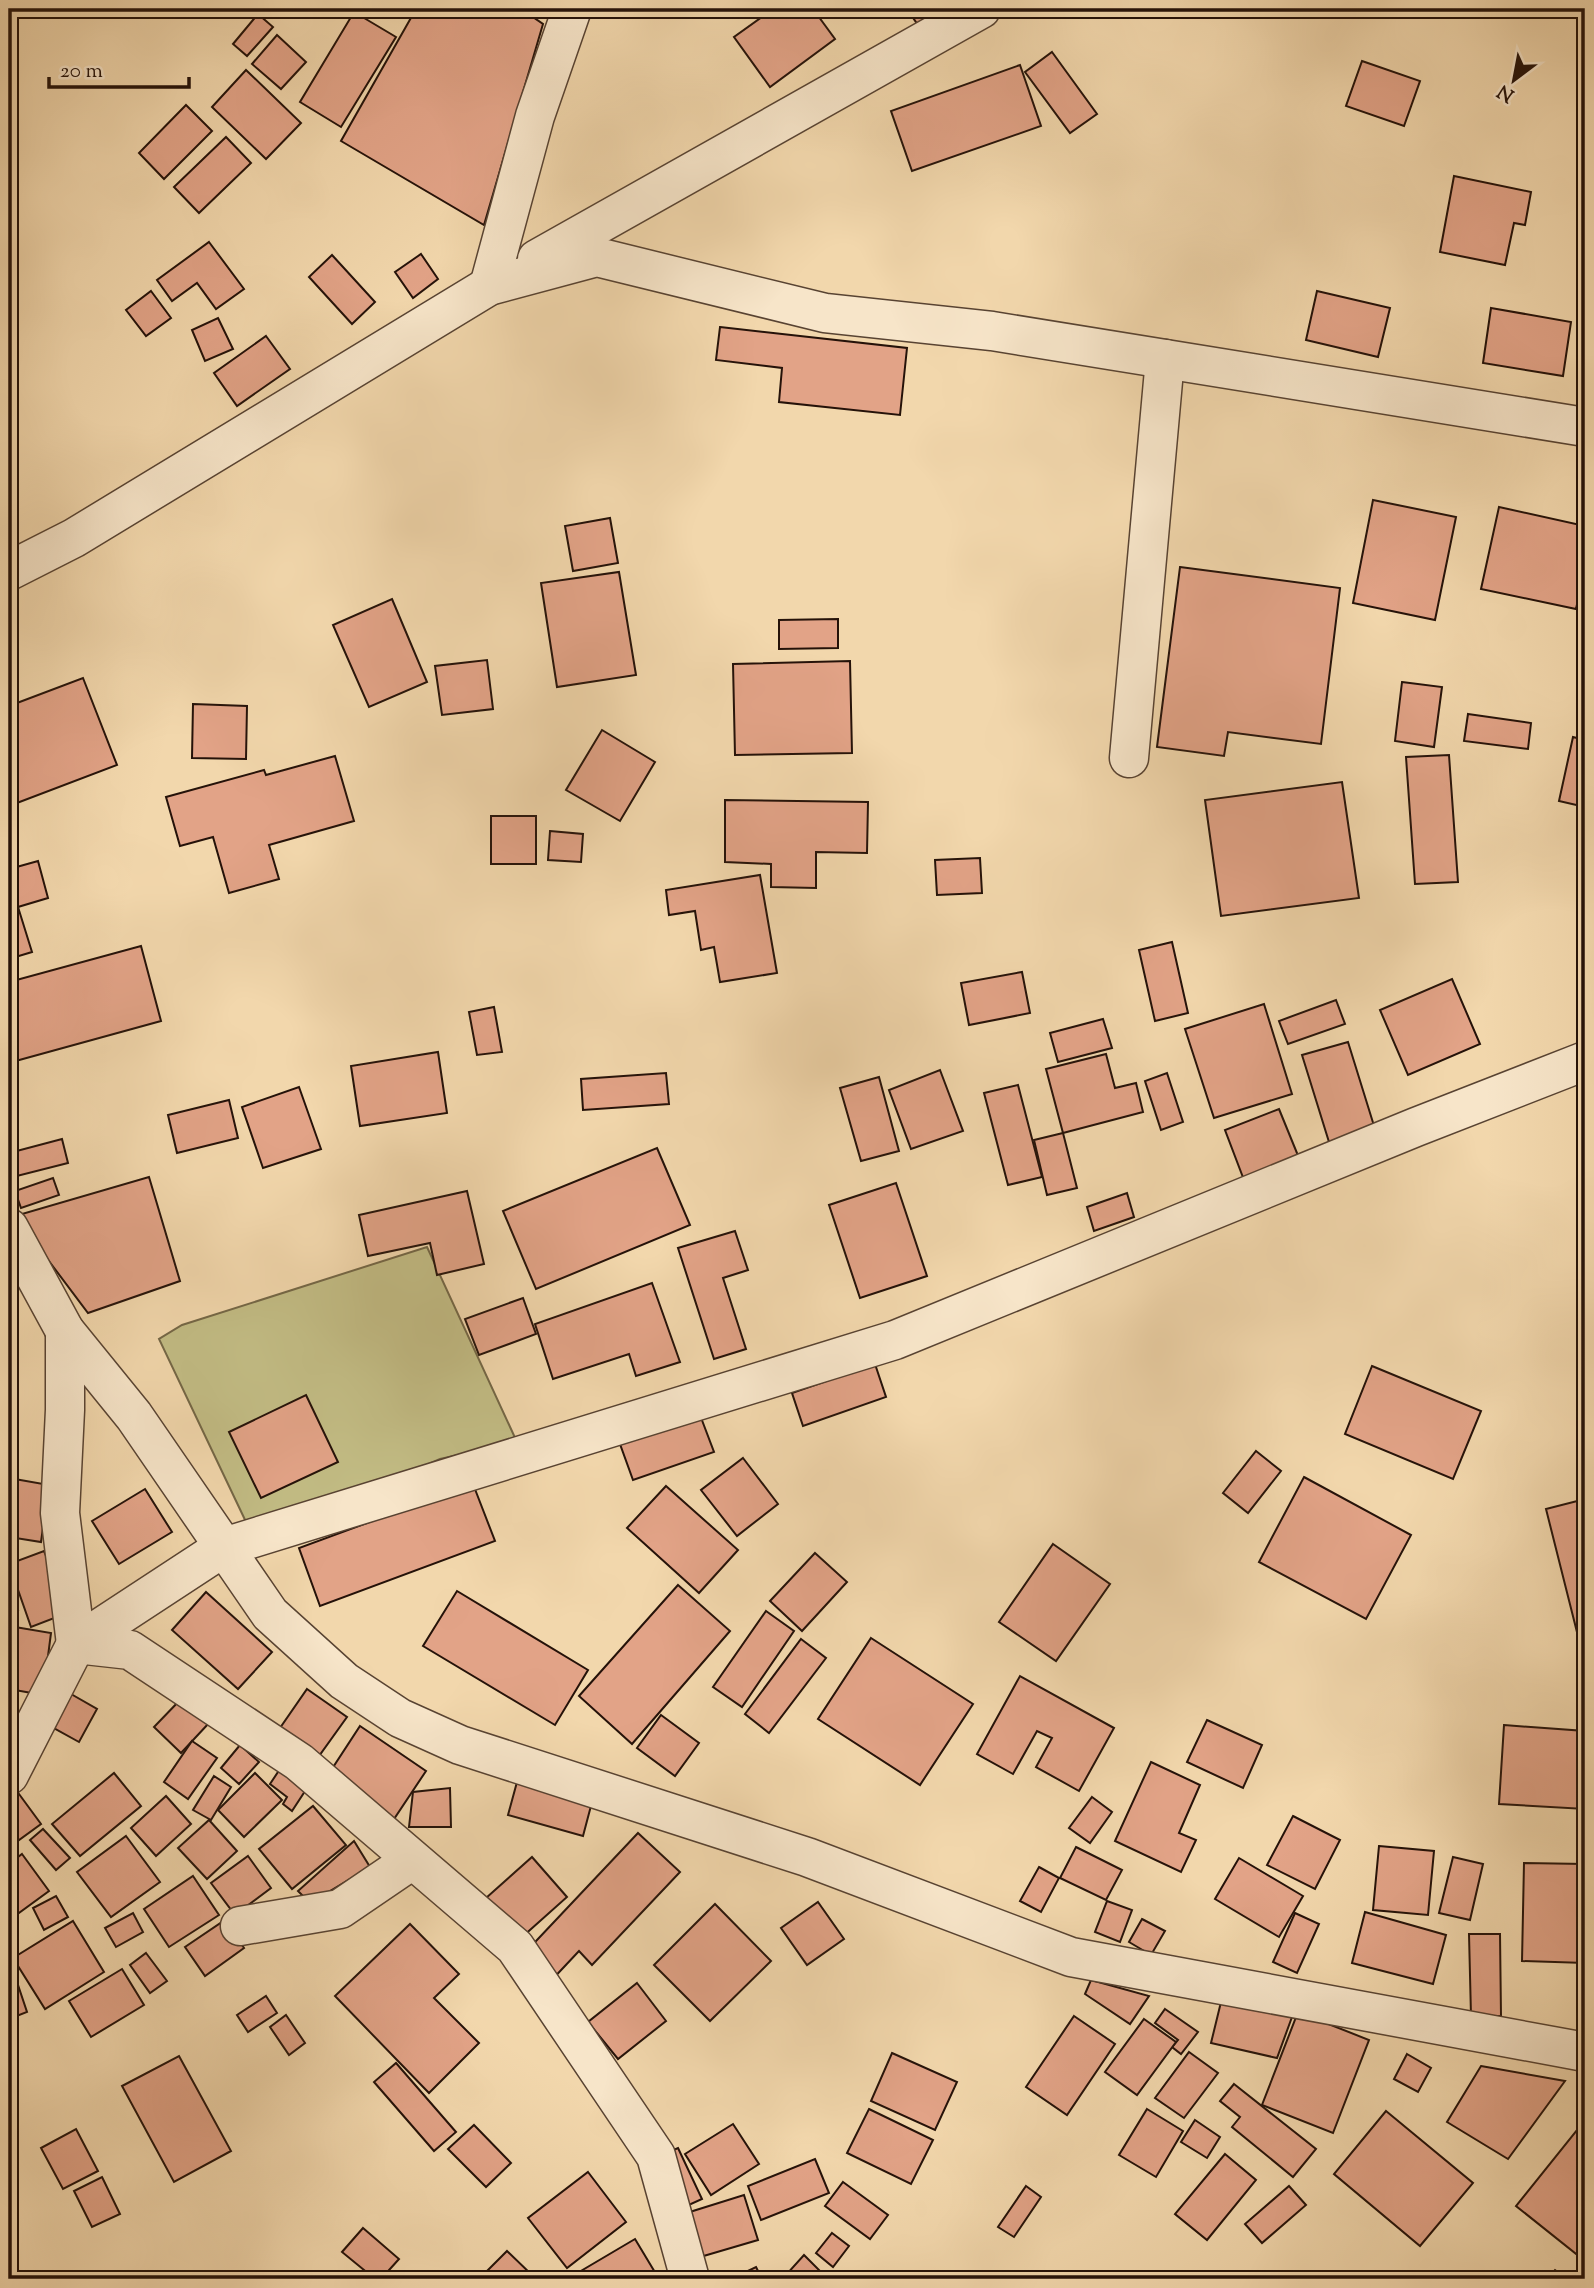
<svg xmlns="http://www.w3.org/2000/svg" width="1594" height="2288" viewBox="0 0 1594 2288" font-family="'Sorts Mill Goudy',serif">
  <style>
    .green { fill: #c2bc84; stroke: #746746; stroke-width: 2 }
    .building { fill: #e2a387; stroke: #251209; stroke-width: 2 }
    .lines { fill: none; stroke-linecap: round; stroke-linejoin: round }
    .minor-casing { stroke: #584332; stroke-width: 41 }
    .minor { stroke: #f7e5c9; stroke-width: 38 }
  </style>
  <rect width="100%" height="100%" fill="#f2d7ac"/>
  <filter id="stains"><feTurbulence type="fractalNoise" baseFrequency=".00286" numOctaves="4"/><feColorMatrix values="0 0 0 0 .2 0 0 0 0 .09 0 0 0 0 .02 0 0 0 .5 -.17"/></filter>
  <radialGradient id="worn" r=".72"><stop offset=".6" stop-color="#630" stop-opacity="0"/><stop offset="1" stop-color="#630" stop-opacity=".3"/></radialGradient>
  <polygon class="green" points="427,1247 517,1442 440,1459 339,1503 247,1524 159,1339 182,1325"/>
  <g class="building">
    <polygon points="416,9 521,9 543,24 484,225 341,141"/>
    <polygon points="773,9 813,9 835,39 770,87 734,37"/>
    <polygon points="907,9 941,9 918,25"/>
    <polygon points="354,12 396,37 341,127 300,102"/>
    <polygon points="258,14 273,27 247,56 233,44"/>
    <polygon points="277,35 306,62 281,89 252,64"/>
    <polygon points="1052,52 1097,114 1070,133 1025,72"/>
    <polygon points="1362,61 1420,81 1404,126 1346,106"/>
    <polygon points="1020,65 1041,126 912,171 891,111"/>
    <polygon points="246,70 301,123 266,159 212,107"/>
    <polygon points="186,105 212,131 164,179 139,153"/>
    <polygon points="226,137 251,163 199,213 174,187"/>
    <polygon points="1454,176 1531,192 1525,225 1514,223 1505,265 1440,252"/>
    <polygon points="209,242 244,289 216,309 197,283 172,301 157,280"/>
    <polygon points="421,254 438,279 413,298 395,272"/>
    <polygon points="332,255 375,302 352,324 309,277"/>
    <polygon points="151,291 171,318 146,336 126,310"/>
    <polygon points="1317,291 1390,308 1378,357 1306,340"/>
    <polygon points="1491,308 1571,322 1563,376 1483,363"/>
    <polygon points="218,318 233,349 205,361 192,330"/>
    <polygon points="720,327 907,348 900,415 779,402 782,368 716,360"/>
    <polygon points="266,336 290,369 237,406 214,373"/>
    <polygon points="1373,500 1456,517 1435,620 1353,603"/>
    <polygon points="1499,507 1585,526 1585,568 1576,609 1481,589"/>
    <polygon points="610,518 618,563 573,571 565,526"/>
    <polygon points="1180,567 1340,588 1321,744 1228,732 1224,756 1157,747"/>
    <polygon points="619,572 636,675 557,687 541,583"/>
    <polygon points="392,599 427,682 369,707 333,625"/>
    <polygon points="838,619 838,648 779,649 779,620"/>
    <polygon points="487,660 493,709 442,715 435,666"/>
    <polygon points="850,661 852,753 735,755 733,664"/>
    <polygon points="1585,671 1585,702 1578,699"/>
    <polygon points="83,678 117,765 9,806 9,706"/>
    <polygon points="1402,682 1442,687 1434,747 1395,741"/>
    <polygon points="193,704 247,706 246,759 192,758"/>
    <polygon points="1468,714 1531,723 1528,749 1464,741"/>
    <polygon points="602,730 655,762 620,821 566,790"/>
    <polygon points="1573,737 1585,740 1585,807 1559,801"/>
    <polygon points="1449,755 1458,882 1415,884 1406,757"/>
    <polygon points="335,756 354,821 269,845 279,879 229,893 213,837 180,846 166,797 264,770 266,775"/>
    <polygon points="1342,782 1359,898 1221,916 1205,800"/>
    <polygon points="725,800 868,802 867,853 816,852 816,888 771,887 771,864 725,862"/>
    <rect x="491" y="816" width="45" height="48"/>
    <polygon points="550,831 583,834 581,862 548,860"/>
    <polygon points="9,855 13,868 38,861 48,898 18,907 32,952 9,959"/>
    <polygon points="980,858 982,893 937,895 935,860"/>
    <polygon points="760,875 777,973 720,982 714,947 701,950 695,911 669,915 666,890"/>
    <polygon points="1172,942 1188,1013 1155,1021 1139,950"/>
    <polygon points="141,946 161,1021 12,1062 9,1051 9,982"/>
    <polygon points="1022,972 1030,1013 969,1025 961,983"/>
    <polygon points="1452,979 1480,1044 1408,1075 1380,1010"/>
    <polygon points="1336,1000 1345,1024 1288,1044 1279,1021"/>
    <polygon points="1264,1004 1292,1094 1214,1118 1185,1029"/>
    <polygon points="494,1007 502,1052 477,1055 469,1012"/>
    <polygon points="1103,1019 1112,1048 1058,1062 1050,1033"/>
    <polygon points="1348,1042 1375,1129 1329,1142 1302,1055"/>
    <polygon points="438,1052 447,1113 360,1126 351,1066"/>
    <polygon points="1106,1054 1115,1088 1136,1083 1143,1112 1063,1133 1046,1069"/>
    <polygon points="940,1070 963,1131 911,1149 889,1090"/>
    <polygon points="666,1073 669,1104 583,1110 581,1079"/>
    <polygon points="1167,1073 1183,1122 1161,1130 1145,1081"/>
    <polygon points="879,1077 899,1151 861,1161 840,1088"/>
    <polygon points="1018,1085 1042,1177 1008,1185 984,1093"/>
    <polygon points="299,1087 321,1149 263,1168 242,1107"/>
    <polygon points="229,1100 238,1138 177,1153 168,1115"/>
    <polygon points="1279,1109 1299,1158 1244,1180 1225,1130"/>
    <polygon points="1063,1133 1077,1188 1047,1195 1034,1140"/>
    <polygon points="62,1139 68,1163 9,1178 9,1153"/>
    <polygon points="657,1148 690,1225 536,1289 503,1211"/>
    <polygon points="149,1177 180,1281 88,1313 15,1216"/>
    <polygon points="53,1178 59,1195 21,1208 15,1191"/>
    <polygon points="896,1183 927,1276 860,1298 829,1205"/>
    <polygon points="467,1191 484,1264 437,1275 430,1243 368,1256 359,1215"/>
    <polygon points="1127,1193 1134,1217 1094,1231 1087,1207"/>
    <polygon points="735,1231 748,1270 723,1278 746,1349 714,1359 678,1248"/>
    <polygon points="652,1283 680,1362 636,1376 629,1354 553,1379 535,1324"/>
    <polygon points="523,1298 536,1334 479,1355 465,1319"/>
    <polygon points="875,1364 886,1397 803,1426 792,1393"/>
    <polygon points="1372,1366 1481,1411 1453,1479 1345,1434"/>
    <polygon points="306,1395 338,1462 261,1498 229,1432"/>
    <polygon points="700,1415 714,1452 633,1480 620,1444"/>
    <polygon points="1256,1451 1281,1471 1248,1513 1223,1493"/>
    <polygon points="743,1458 778,1504 737,1536 701,1490"/>
    <polygon points="1304,1477 1411,1535 1366,1619 1259,1562"/>
    <polygon points="9,1478 49,1485 41,1542 9,1537"/>
    <polygon points="473,1484 495,1541 320,1606 299,1548"/>
    <polygon points="666,1486 738,1550 699,1593 627,1528"/>
    <polygon points="145,1489 172,1532 119,1564 92,1521"/>
    <polygon points="1585,1499 1585,1656 1583,1656 1546,1509"/>
    <polygon points="1053,1544 1110,1584 1056,1661 999,1622"/>
    <polygon points="44,1551 70,1612 31,1627 9,1564"/>
    <polygon points="815,1553 847,1582 802,1631 770,1601"/>
    <polygon points="9,1582 18,1610 9,1613"/>
    <polygon points="678,1585 730,1631 632,1744 579,1696"/>
    <polygon points="457,1591 588,1670 555,1725 423,1646"/>
    <polygon points="206,1592 272,1652 238,1689 172,1630"/>
    <polygon points="766,1611 794,1631 742,1707 713,1687"/>
    <polygon points="9,1626 51,1633 43,1695 9,1689"/>
    <polygon points="871,1638 973,1704 920,1785 818,1719"/>
    <polygon points="801,1639 826,1658 769,1733 745,1714"/>
    <polygon points="1020,1676 1114,1728 1079,1791 1036,1767 1052,1738 1037,1731 1013,1774 977,1754"/>
    <polygon points="307,1689 347,1717 319,1756 280,1728"/>
    <polygon points="71,1694 97,1709 79,1742 52,1727"/>
    <polygon points="182,1698 209,1723 181,1753 154,1727"/>
    <polygon points="661,1715 699,1743 675,1776 637,1748"/>
    <polygon points="1207,1720 1262,1745 1243,1788 1187,1762"/>
    <polygon points="1504,1725 1585,1731 1585,1809 1499,1804"/>
    <polygon points="360,1726 426,1771 394,1819 328,1775"/>
    <polygon points="192,1741 217,1758 188,1799 164,1782"/>
    <polygon points="240,1745 259,1762 239,1784 221,1768"/>
    <polygon points="1151,1762 1200,1785 1179,1833 1196,1840 1181,1872 1115,1841"/>
    <polygon points="282,1766 309,1785 292,1811 283,1804 287,1797 270,1784"/>
    <polygon points="114,1773 141,1806 80,1856 52,1824"/>
    <polygon points="255,1773 282,1800 244,1837 218,1810"/>
    <polygon points="214,1776 231,1787 211,1820 193,1810"/>
    <polygon points="517,1782 592,1802 583,1836 508,1815"/>
    <polygon points="450,1788 451,1827 409,1827 413,1792"/>
    <polygon points="19,1794 41,1824 19,1840 9,1827 9,1802"/>
    <polygon points="166,1796 191,1824 156,1856 131,1828"/>
    <polygon points="1092,1797 1112,1812 1090,1843 1069,1828"/>
    <polygon points="313,1806 346,1845 292,1889 259,1849"/>
    <polygon points="1293,1816 1340,1840 1315,1889 1267,1865"/>
    <polygon points="209,1820 237,1851 207,1879 178,1848"/>
    <polygon points="43,1829 70,1858 56,1870 30,1840"/>
    <polygon points="638,1833 680,1872 592,1965 579,1951 548,1984 520,1958"/>
    <polygon points="126,1836 160,1882 111,1917 77,1872"/>
    <polygon points="354,1841 370,1867 310,1903 298,1891"/>
    <polygon points="1379,1846 1434,1851 1428,1915 1373,1910"/>
    <polygon points="1076,1847 1122,1870 1106,1900 1060,1878"/>
    <polygon points="22,1854 49,1891 12,1918 9,1913 9,1864"/>
    <polygon points="248,1856 271,1888 235,1915 211,1883"/>
    <polygon points="532,1857 567,1897 512,1946 477,1906"/>
    <polygon points="1453,1857 1483,1864 1470,1920 1439,1913"/>
    <polygon points="1239,1858 1303,1896 1279,1937 1215,1899"/>
    <polygon points="1524,1863 1585,1864 1585,1963 1522,1961"/>
    <polygon points="1039,1867 1059,1878 1041,1912 1020,1901"/>
    <polygon points="193,1876 219,1915 169,1947 144,1909"/>
    <polygon points="56,1896 68,1917 44,1930 33,1908"/>
    <polygon points="1107,1901 1132,1910 1120,1942 1095,1932"/>
    <polygon points="818,1902 844,1939 807,1965 781,1928"/>
    <polygon points="715,1904 771,1961 710,2021 654,1965"/>
    <polygon points="1365,1912 1446,1935 1433,1984 1352,1963"/>
    <polygon points="133,1913 143,1932 116,1947 105,1928"/>
    <polygon points="1295,1913 1319,1924 1297,1973 1273,1962"/>
    <polygon points="1142,1919 1165,1931 1151,1955 1129,1942"/>
    <polygon points="225,1920 244,1948 205,1976 185,1947"/>
    <polygon points="73,1921 104,1972 45,2009 13,1958"/>
    <polygon points="410,1924 459,1974 434,1998 479,2043 429,2093 335,1996"/>
    <polygon points="1469,1934 1500,1934 1501,2016 1471,2016"/>
    <polygon points="146,1953 167,1981 150,1993 130,1965"/>
    <polygon points="10,1961 27,2012 9,2019 9,1962"/>
    <polygon points="122,1969 144,2005 91,2037 69,2001"/>
    <polygon points="1091,1980 1149,1996 1130,2024 1085,1994"/>
    <polygon points="637,1983 666,2021 618,2059 588,2022"/>
    <polygon points="266,1996 277,2013 248,2032 237,2015"/>
    <polygon points="1221,2002 1292,2017 1277,2058 1211,2043"/>
    <polygon points="1165,2009 1198,2032 1181,2054 1172,2047 1178,2040 1155,2023"/>
    <polygon points="1298,2012 1369,2040 1333,2133 1262,2105"/>
    <polygon points="286,2015 305,2043 289,2055 270,2027"/>
    <polygon points="1074,2016 1115,2044 1067,2115 1026,2087"/>
    <polygon points="1144,2019 1176,2042 1137,2095 1105,2072"/>
    <polygon points="1189,2052 1218,2073 1184,2118 1155,2098"/>
    <polygon points="892,2053 957,2082 935,2130 871,2101"/>
    <polygon points="1407,2054 1431,2068 1418,2092 1394,2079"/>
    <polygon points="179,2056 231,2151 174,2182 122,2086"/>
    <polygon points="396,2063 456,2132 434,2151 374,2082"/>
    <polygon points="1481,2066 1565,2081 1508,2159 1447,2122"/>
    <polygon points="1234,2084 1316,2149 1293,2177 1232,2127 1240,2117 1220,2101"/>
    <polygon points="869,2109 933,2140 911,2184 847,2153"/>
    <polygon points="1147,2109 1183,2131 1156,2177 1119,2155"/>
    <polygon points="1386,2111 1473,2183 1420,2246 1334,2174"/>
    <polygon points="1195,2120 1220,2137 1207,2158 1181,2142"/>
    <polygon points="1585,2120 1585,2251 1580,2257 1516,2206"/>
    <polygon points="733,2124 759,2164 711,2195 685,2154"/>
    <polygon points="474,2125 511,2163 486,2187 448,2149"/>
    <polygon points="76,2129 98,2171 63,2189 41,2148"/>
    <polygon points="678,2148 702,2199 680,2209 657,2157"/>
    <polygon points="1225,2154 1256,2180 1207,2240 1175,2214"/>
    <polygon points="815,2159 829,2193 761,2220 748,2186"/>
    <polygon points="588,2172 626,2222 567,2268 528,2218"/>
    <polygon points="102,2177 120,2214 92,2227 74,2191"/>
    <polygon points="843,2182 888,2215 870,2239 825,2206"/>
    <polygon points="1026,2186 1041,2197 1014,2237 998,2227"/>
    <polygon points="1289,2186 1306,2205 1262,2243 1245,2224"/>
    <polygon points="744,2195 758,2240 690,2260 677,2216"/>
    <polygon points="363,2228 399,2259 381,2279 375,2279 342,2252"/>
    <polygon points="832,2233 849,2246 833,2267 816,2253"/>
    <polygon points="635,2239 659,2279 569,2278"/>
    <polygon points="9,2240 15,2255 9,2257"/>
    <polygon points="507,2251 534,2277 532,2279 479,2279"/>
    <polygon points="804,2255 821,2272 815,2279 789,2279 785,2276"/>
    <polygon points="756,2267 762,2279 731,2279"/>
    <polygon points="1555,2270 1567,2279 1547,2279"/>
  </g>
  <g class="lines">
    <g class="minor-casing">
      <g id="minor">
        <polyline points="537,259 981,9"/>
        <polyline points="489,286 535,116 572,9"/>
        <polyline points="9,571 74,538 489,286 597,257 825,313 992,331 1585,427"/>
        <polyline points="1129,758 1165,359"/>
        <polyline points="9,1228 65,1331 134,1416 270,1614 344,1681 400,1718 460,1745 807,1857 1071,1957 1585,2052"/>
        <polyline points="65,1331 65,1410 60,1513 76,1644"/>
        <polyline points="76,1644 130,1650 299,1762 515,1947 656,2156 690,2279"/>
        <polyline points="9,1775 76,1644 224,1547 895,1340 1416,1127 1585,1061"/>
        <polyline points="240,1926 340,1909 412,1860"/>
      </g>
    </g>
    <use href="#minor" class="minor"/>
  </g>
  <rect width="1594" height="2288" fill="none" stroke="#f2d7ac" stroke-width="35"/>
  <rect x="10" y="10" width="1573" height="2267" fill="none" stroke="#251209" stroke-width="3.5"/>
  <rect x="18" y="18" width="1559" height="2253" fill="none" stroke="#251209" stroke-width="2"/>
  <g transform="translate(1514 80) rotate(212)" stroke="#f7e5c9" stroke-width="5" paint-order="stroke">
  <path d="M0-5L12 26L0 18L-12 26Z" fill="#251209"/>
  <text y="-10" font-size="19" font-weight="bold" text-anchor="middle" fill="#251209">N</text>
  </g>
  <path d="M49 77v10h140v-10" fill="none" stroke="#251209" stroke-width="3.5"/>
  <text x="60" y="77" font-size="21" fill="#251209" stroke="#f7e5c9" stroke-width="5" paint-order="stroke">20 m</text>
  <rect width="100%" height="100%" filter="url(#stains)"/>
  <rect width="100%" height="100%" fill="url(#worn)"/>
</svg>
